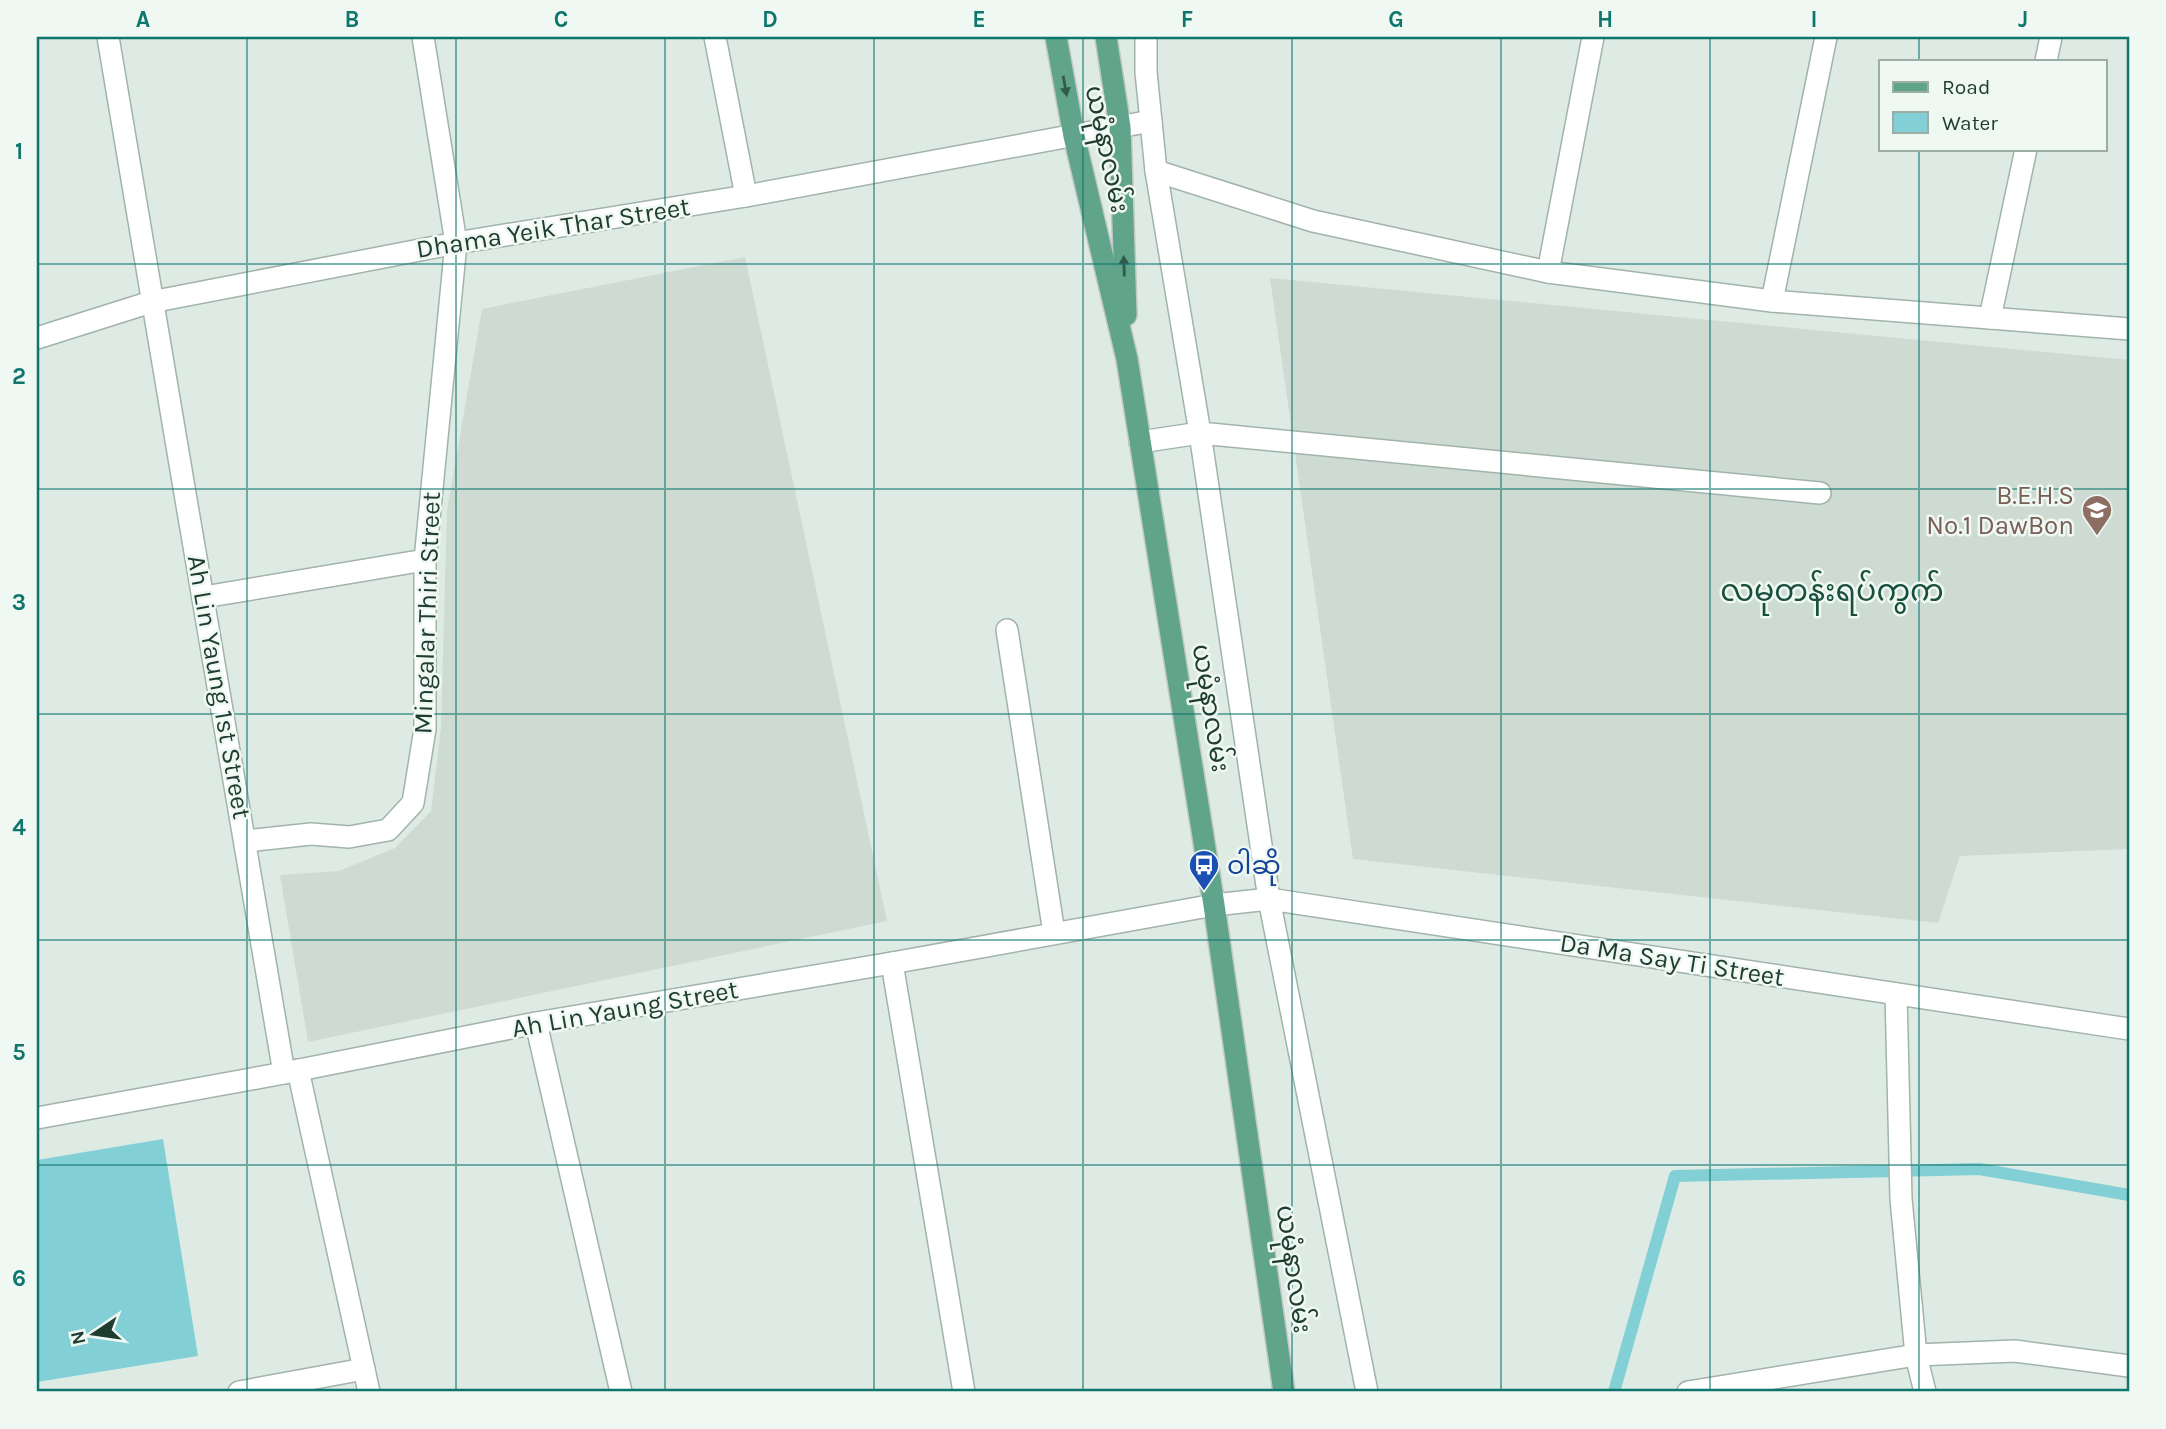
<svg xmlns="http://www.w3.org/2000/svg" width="2166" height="1429" viewBox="0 0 2166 1429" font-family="Karla,'Noto Sans Myanmar',sans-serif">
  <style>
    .built { fill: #cddbd3 }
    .water { fill: #82d0d5 }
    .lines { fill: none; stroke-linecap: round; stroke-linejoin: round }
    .stream { stroke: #82d0d5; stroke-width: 12 }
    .minor-casing { stroke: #a1b3ab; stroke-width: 24 }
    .major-casing { stroke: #c0c8c5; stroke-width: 24 }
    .minor { stroke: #fff; stroke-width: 21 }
    .major { stroke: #60a48b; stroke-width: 21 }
    .oneway { fill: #325b4c }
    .grid { fill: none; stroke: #0f766e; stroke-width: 2; stroke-opacity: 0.55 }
    .labels { text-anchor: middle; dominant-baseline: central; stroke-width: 5; stroke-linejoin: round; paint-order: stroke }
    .street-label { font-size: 26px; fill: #1f3c31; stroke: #eff8f2 }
    .education-label { font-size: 26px; fill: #785e54; stroke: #eff8f2; text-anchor: end }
    .transit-label { font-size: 26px; fill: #164399; stroke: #eff8f2; text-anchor: start }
    .quarter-label { font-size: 30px; fill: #194f3d; stroke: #eff8f2 }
    .neatline { fill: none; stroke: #0f766e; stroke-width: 2.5 }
    .grid-label { font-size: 23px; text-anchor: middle; font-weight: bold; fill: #0f766e }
  </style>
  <rect width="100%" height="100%" fill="#deebe4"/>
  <g class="built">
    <polygon points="745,257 887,921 308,1042 280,875 339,871 395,848 431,811 441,727 447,510 482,309"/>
    <polygon points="1270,278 2129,360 2129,849 1960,856 1938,923 1353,859"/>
  </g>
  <polygon class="water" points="163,1139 198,1356 37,1382 37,1160"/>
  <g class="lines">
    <polyline class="stream" points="1614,1392 1675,1176 1979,1169 2129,1195"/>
    <g class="minor-casing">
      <g id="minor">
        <path d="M108,37C164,383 227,727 284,1073"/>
        <polyline points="715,37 746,196"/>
        <polyline points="1146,37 1146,72 1156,171 1200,433 1269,899 1367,1392"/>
        <polyline points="2046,61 2051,37"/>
        <polyline points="1156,171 1313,221 1548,272 1772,301 2129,329"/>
        <polyline points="1548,272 1593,37"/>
        <polyline points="1772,301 1826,37"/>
        <polyline points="1990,318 2026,149"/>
        <polyline points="37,338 151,302 456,243 746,196 1151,121"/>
        <polyline points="1140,442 1200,433 1820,493"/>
        <polyline points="204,597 425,560"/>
        <polyline points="1007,630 1054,933"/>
        <polyline points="246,841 311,834 349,837 388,830 413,803 425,729 425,560 456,243 423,37"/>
        <polyline points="892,963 964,1392"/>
        <polyline points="1896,994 1901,1199 1916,1355 1925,1392"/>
        <polyline points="536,1023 621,1392"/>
        <polyline points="298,1070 369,1392"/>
        <polyline points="37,1118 284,1073 536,1023 892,963 1214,905 1269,899 2129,1029"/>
        <polyline points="239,1392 364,1369"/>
        <polyline points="1688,1392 1916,1355 2015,1351 2129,1366"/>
      </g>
    </g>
    <g class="major-casing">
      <g id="major">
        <polyline points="1056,37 1074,136 1127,359 1214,905 1284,1392"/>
        <polyline points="1106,37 1120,127 1126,315"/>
      </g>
    </g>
    <use href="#minor" class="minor"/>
    <use href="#major" class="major"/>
  </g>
  <defs><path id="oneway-solid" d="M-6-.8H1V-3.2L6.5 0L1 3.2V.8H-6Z" transform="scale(1.75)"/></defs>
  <g class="oneway">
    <use href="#oneway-solid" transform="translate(1065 86) rotate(80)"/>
    <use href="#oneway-solid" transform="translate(1124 266) rotate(-92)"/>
  </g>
  <path class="grid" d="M247,37V1392M456,37V1392M665,37V1392M874,37V1392M1083,37V1392M1292,37V1392M1501,37V1392M1710,37V1392M1919,37V61M1919,149V1392M37,264H2129M37,489H2129M37,714H2129M37,940H2129M37,1165H2129"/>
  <defs>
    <g id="school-pin" transform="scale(1.575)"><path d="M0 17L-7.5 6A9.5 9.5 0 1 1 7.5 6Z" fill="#8d6e63" stroke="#eff8f2"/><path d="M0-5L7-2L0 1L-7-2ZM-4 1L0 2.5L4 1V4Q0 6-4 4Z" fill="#fff"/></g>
    <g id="bus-pin" transform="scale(1.575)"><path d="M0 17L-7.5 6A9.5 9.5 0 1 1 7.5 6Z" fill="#1a4fb4" stroke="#eff8f2"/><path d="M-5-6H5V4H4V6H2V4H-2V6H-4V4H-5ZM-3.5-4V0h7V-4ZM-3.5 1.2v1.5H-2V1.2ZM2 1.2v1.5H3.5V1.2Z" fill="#fff"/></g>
  </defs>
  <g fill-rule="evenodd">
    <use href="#school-pin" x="2097" y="510"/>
    <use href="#bus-pin" x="1204" y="865"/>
  </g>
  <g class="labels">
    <g class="street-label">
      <text transform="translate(1107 149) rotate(78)">ယမုံနာလမ်း</text>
      <text transform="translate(553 228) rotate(-9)">Dhama Yeik Thar Street</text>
      <text transform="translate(427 613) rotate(-88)">Mingalar Thiri Street</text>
      <text transform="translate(219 687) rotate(80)">Ah Lin Yaung 1st Street</text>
      <text transform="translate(1211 708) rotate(81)">ယမုံနာလမ်း</text>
      <text transform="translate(1672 960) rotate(9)">Da Ma Say Ti Street</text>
      <text transform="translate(625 1009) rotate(-10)">Ah Lin Yaung Street</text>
      <text transform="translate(1294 1269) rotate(82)">ယမုံနာလမ်း</text>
    </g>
    <g class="education-label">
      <text x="2074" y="495">B.E.H.S<tspan x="2074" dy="30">No.1 DawBon</tspan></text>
    </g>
    <g class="transit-label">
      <text x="1227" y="865">ဝါဆို</text>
    </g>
    <g class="quarter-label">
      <text x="1832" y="591">လမုတန်းရပ်ကွက်</text>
    </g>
  </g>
  <rect width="2166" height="1429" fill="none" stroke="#eff8f2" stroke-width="77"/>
  <rect x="1879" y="60" width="228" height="91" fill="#eff8f2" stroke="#9cada5" stroke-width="2"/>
  <rect x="1893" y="82" width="35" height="10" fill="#60a48b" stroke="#9cada5" stroke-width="2"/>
  <text x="1942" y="94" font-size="21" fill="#1f3c31">Road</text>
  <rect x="1893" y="112" width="35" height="21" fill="#82d0d5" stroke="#9cada5" stroke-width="2"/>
  <text x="1942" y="130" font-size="21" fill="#1f3c31">Water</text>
  <g transform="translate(94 1334) rotate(257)" stroke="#eff8f2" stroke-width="5" paint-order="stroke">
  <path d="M0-5L12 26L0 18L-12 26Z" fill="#1f3c31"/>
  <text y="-10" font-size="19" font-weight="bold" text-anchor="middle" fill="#1f3c31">N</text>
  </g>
  <rect x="38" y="38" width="2090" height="1352" class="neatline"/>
  <g class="grid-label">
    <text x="143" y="27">A</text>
    <text x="352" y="27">B</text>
    <text x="561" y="27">C</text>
    <text x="770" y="27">D</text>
    <text x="979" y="27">E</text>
    <text x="1187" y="27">F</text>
    <text x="1396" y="27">G</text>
    <text x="1605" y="27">H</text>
    <text x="1814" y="27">I</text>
    <text x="2023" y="27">J</text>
    <text x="19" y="159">1</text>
    <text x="19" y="384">2</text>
    <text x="19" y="610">3</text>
    <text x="19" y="835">4</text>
    <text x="19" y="1060">5</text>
    <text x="19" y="1286">6</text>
  </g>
</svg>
